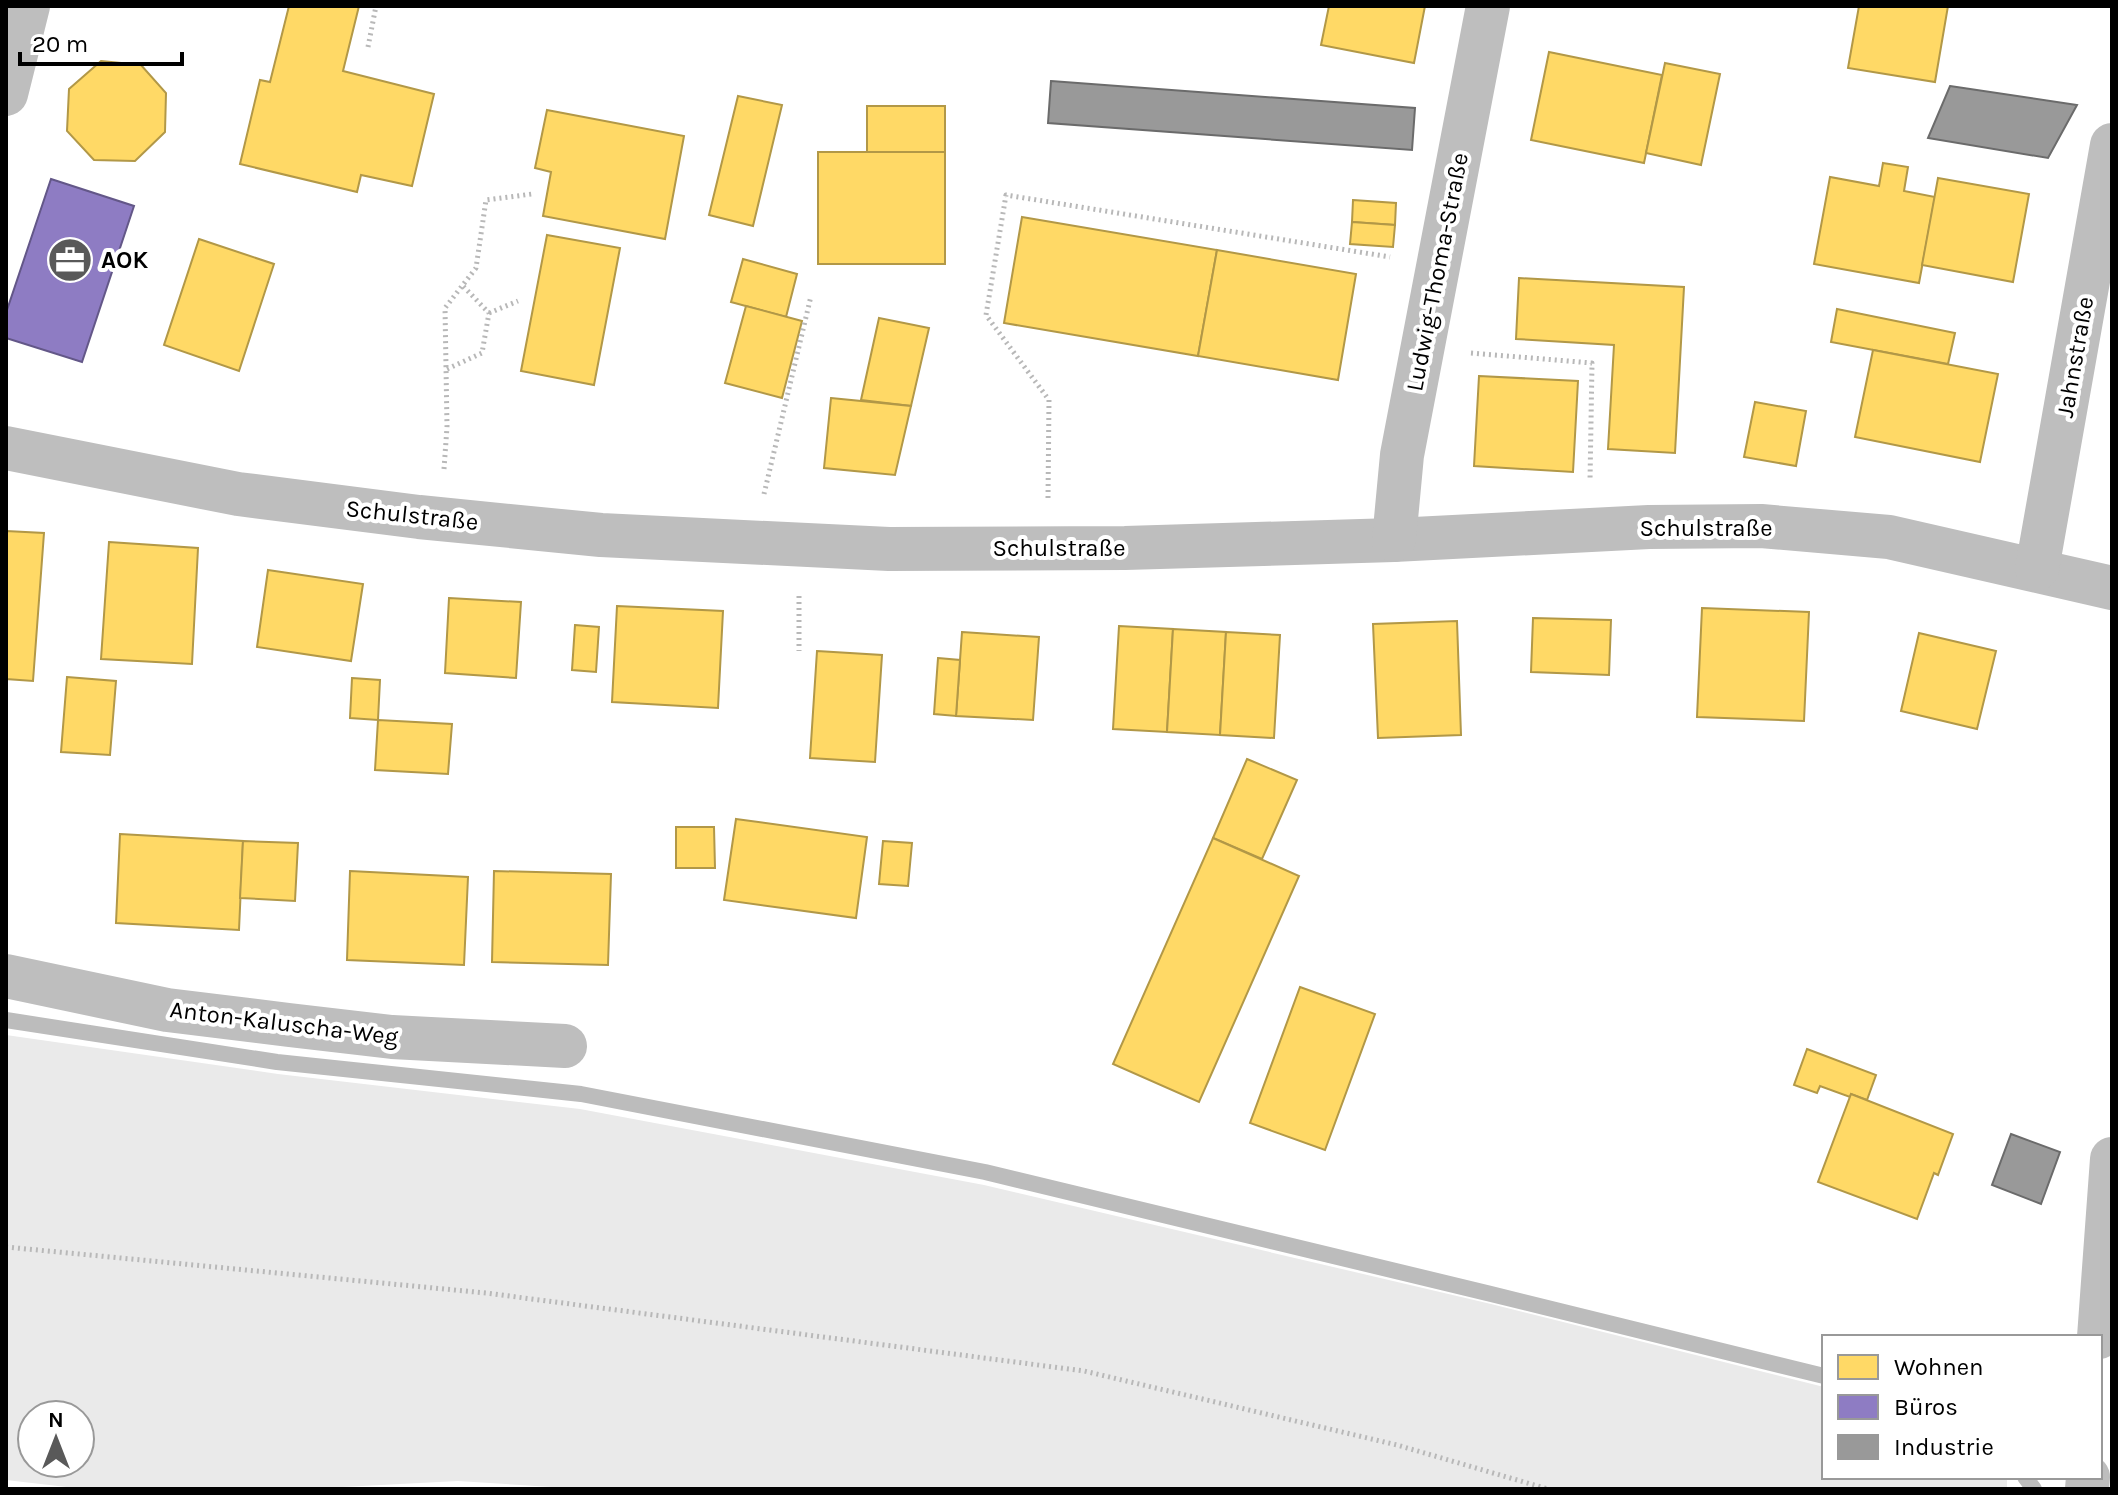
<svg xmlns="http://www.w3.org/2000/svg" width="2118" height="1495" viewBox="0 0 2118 1495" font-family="Karla,sans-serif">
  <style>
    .green { fill: #eaeaea; fill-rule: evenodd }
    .homes { fill: #ffd966; stroke: #b29847; stroke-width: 2 }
    .offices { fill: #8e7cc3; stroke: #635788; stroke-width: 2 }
    .industry { fill: #999; stroke: #6b6b6b; stroke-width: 2 }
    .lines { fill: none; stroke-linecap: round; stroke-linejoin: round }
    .stream { stroke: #bcbcbc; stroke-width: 16 }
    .path { stroke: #b8b8b8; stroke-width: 5; stroke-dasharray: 2 4; stroke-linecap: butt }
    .street { stroke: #bebebe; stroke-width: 44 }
    .labels { text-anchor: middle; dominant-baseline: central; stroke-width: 8; stroke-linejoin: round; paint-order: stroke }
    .poi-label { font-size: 24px; font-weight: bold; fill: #000; stroke: #fff; text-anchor: start }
    .street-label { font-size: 24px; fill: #000; stroke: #fff }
  </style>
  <rect width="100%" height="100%" fill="#fff"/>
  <path class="green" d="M6,1035L278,1074L580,1109L984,1185L1491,1304L1824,1387V1477H2007V1489H583L458,1481L304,1489H84L6,1480ZM32,1415H80V1463H32Z"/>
  <g class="homes">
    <polygon points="289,6 359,6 343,71 434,94 412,186 361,175 357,192 240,164 260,80 270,82"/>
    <polygon points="1329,6 1425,6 1414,63 1321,45"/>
    <polygon points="1859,6 1948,6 1935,82 1848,68"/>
    <polygon points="1549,52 1662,75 1644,163 1531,140"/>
    <polygon points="101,61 141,65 166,93 165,132 135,161 94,160 67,131 69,89"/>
    <polygon points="1665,63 1720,74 1701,165 1646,153"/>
    <polygon points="738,96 782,105 753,226 709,215"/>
    <rect x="867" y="106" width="78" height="46"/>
    <polygon points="547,110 684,136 665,239 543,216 551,172 535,168"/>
    <rect x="818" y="152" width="127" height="112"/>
    <polygon points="1883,163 1908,167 1904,191 1935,197 1919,283 1814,264 1830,177 1879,186"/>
    <polygon points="1938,178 2029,194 2013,282 1922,265"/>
    <polygon points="1353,200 1396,203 1395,225 1352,222"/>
    <polygon points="1022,217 1217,250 1198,356 1004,323"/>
    <polygon points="1352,222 1395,225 1393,247 1350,244"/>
    <polygon points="547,235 620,248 594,385 521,371"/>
    <polygon points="199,239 274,264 239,371 164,345"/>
    <polygon points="1217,250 1356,274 1338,380 1198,356"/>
    <polygon points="743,259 797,274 786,317 731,302"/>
    <polygon points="1519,278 1684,287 1675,453 1608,449 1614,345 1516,339"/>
    <polygon points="746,306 802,321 782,398 725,383"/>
    <polygon points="1837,309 1955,333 1948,364 1831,342"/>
    <polygon points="879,318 929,328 911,406 861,400"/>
    <polygon points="1873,350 1998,374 1980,462 1855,437"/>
    <polygon points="1479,376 1578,381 1573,472 1474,466"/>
    <polygon points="831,398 911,406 895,475 824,468"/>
    <polygon points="1755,402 1806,411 1796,466 1744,457"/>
    <polygon points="6,531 44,533 33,681 6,679"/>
    <polygon points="109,542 198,548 192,664 101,659"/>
    <polygon points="268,570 363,584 351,661 257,647"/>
    <polygon points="449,598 521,602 516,678 445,673"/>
    <polygon points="617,606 723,611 718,708 612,702"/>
    <polygon points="1702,608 1809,612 1804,721 1697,717"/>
    <polygon points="1533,618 1611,620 1609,675 1531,672"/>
    <polygon points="1457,621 1461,735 1378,738 1373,624"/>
    <polygon points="575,625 599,627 596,672 572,670"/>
    <polygon points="1119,626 1173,629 1167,732 1113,729"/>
    <polygon points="1173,629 1226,632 1220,735 1167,732"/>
    <polygon points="962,632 1039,637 1033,720 956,716"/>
    <polygon points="1226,632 1280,635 1274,738 1220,735"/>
    <polygon points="1919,633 1996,651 1977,729 1901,711"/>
    <polygon points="817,651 882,655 875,762 810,758"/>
    <polygon points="938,658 960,660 956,716 934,714"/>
    <polygon points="67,677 116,681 110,755 61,752"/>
    <polygon points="352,678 380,680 378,720 350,718"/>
    <polygon points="378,720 452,724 448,774 375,770"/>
    <polygon points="1247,759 1297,780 1262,859 1213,838"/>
    <polygon points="736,819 867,837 856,918 724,900"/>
    <polygon points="676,827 714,827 715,868 676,868"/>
    <polygon points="120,834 243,841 239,930 116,923"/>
    <polygon points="1213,838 1299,876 1199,1102 1113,1064"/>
    <polygon points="243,841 298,843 295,901 240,898"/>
    <polygon points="883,841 912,843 908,886 879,884"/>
    <polygon points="350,871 468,877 464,965 347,960"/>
    <polygon points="494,871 611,874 608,965 492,962"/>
    <polygon points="1300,987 1375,1014 1325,1150 1250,1123"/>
    <polygon points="1807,1049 1876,1075 1867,1100 1851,1094 1850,1097 1820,1086 1817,1093 1794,1085"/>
    <polygon points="1851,1094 1953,1134 1938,1175 1934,1173 1917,1219 1818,1182"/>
  </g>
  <polygon class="offices" points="51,179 134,206 82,362 6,338 6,313"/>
  <g class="industry">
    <polygon points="1051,81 1415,108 1412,150 1048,123"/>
    <polygon points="1950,86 2077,105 2048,158 1928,138"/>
    <polygon points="2011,1134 2060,1152 2041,1204 1992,1185"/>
  </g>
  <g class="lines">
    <g class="stream">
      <polyline points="6,1020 277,1062 581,1094 985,1172 1491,1294 1824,1376"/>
      <polyline points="2025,1477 2034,1489"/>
    </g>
    <g class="path">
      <polyline points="368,47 376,6"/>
      <polyline points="489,313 518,301"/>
      <polyline points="1471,353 1592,363 1590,481"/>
      <polyline points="447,369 482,353 489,313 462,285"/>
      <polyline points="444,469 447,427 445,308 476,268 486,200 532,194"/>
      <polyline points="764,494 811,296"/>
      <polyline points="1048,498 1049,400 986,315 1006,195 1390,257"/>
      <polyline points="799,596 799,651"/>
      <polyline points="6,1247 486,1293 1084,1371 1397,1445 1548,1489"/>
    </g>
    <g class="street">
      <polyline points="6,94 28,6"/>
      <polyline points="6,448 238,494 419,517 601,535 889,549 1125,548 1394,540 1649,527 1761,526 1889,537 2112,588"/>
      <polyline points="1394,540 1402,455 1488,6"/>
      <polyline points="2037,569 2112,145"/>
      <polyline points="6,976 167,1010 289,1025 392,1037 565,1046"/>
      <polyline points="2099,1337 2112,1159"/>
      <polyline points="2087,1489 2088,1477"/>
    </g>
  </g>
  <defs>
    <g id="office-disc" transform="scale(2.3)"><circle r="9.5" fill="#595959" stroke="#fff"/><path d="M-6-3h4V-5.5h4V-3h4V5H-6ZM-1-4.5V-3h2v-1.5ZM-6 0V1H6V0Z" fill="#fff"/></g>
  </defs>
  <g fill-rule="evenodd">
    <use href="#office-disc" x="70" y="260"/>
  </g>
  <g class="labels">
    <g class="poi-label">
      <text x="101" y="260">AOK</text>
    </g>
    <g class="street-label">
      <text transform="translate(1437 272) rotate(-79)">Ludwig-Thoma-Straße</text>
      <text transform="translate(2075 357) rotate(-80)">Jahnstraße</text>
      <text transform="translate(412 515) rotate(6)">Schulstraße</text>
      <text x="1706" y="528">Schulstraße</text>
      <text x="1059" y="548">Schulstraße</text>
      <text transform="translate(284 1023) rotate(7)">Anton-Kaluscha-Weg</text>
    </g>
  </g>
  <rect width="2118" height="1495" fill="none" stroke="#000000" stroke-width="16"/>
  <rect x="1822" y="1335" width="280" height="144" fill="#ffffff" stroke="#999999" stroke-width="2"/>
  <rect x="1838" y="1355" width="40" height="24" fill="#ffd966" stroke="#999999" stroke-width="2"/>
  <text x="1894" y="1375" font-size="24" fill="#000000">Wohnen</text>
  <rect x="1838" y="1395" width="40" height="24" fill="#8e7cc3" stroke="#999999" stroke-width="2"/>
  <text x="1894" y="1415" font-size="24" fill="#000000">Büros</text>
  <rect x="1838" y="1435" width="40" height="24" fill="#999999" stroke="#999999" stroke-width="2"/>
  <text x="1894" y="1455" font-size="24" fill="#000000">Industrie</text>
  <g transform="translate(56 1439)"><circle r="38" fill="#ffffff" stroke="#999999" stroke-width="2"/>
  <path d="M0-6L14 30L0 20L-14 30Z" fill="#595959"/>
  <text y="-12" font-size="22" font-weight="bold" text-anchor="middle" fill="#000000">N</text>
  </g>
  <path d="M20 52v12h162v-12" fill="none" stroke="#000000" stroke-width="4"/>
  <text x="32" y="52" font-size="24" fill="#000000" stroke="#ffffff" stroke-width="6" paint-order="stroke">20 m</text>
</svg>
